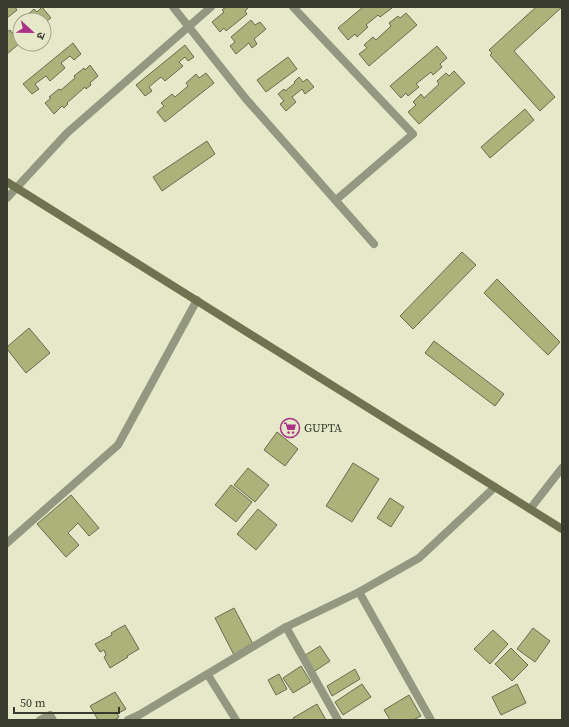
<svg xmlns="http://www.w3.org/2000/svg" width="569" height="727" viewBox="0 0 569 727" font-family="'Source Serif 4','Noto Sans Devanagari',serif">
  <style>
    .building { fill: #abb27a; stroke: #696d50 }
    .lines { fill: none; stroke-linecap: round; stroke-linejoin: round }
    .street { stroke: #959881; stroke-width: 8 }
    .secondary { stroke: #6f7350; stroke-width: 8 }
    .labels { text-anchor: middle; dominant-baseline: central; stroke-width: 3; stroke-linejoin: round; paint-order: stroke }
    .poi-label { font-size: 12px; fill: #393b2e; stroke: #e5e9c9; text-anchor: start }
  </style>
  <rect width="100%" height="100%" fill="#e5e9c9"/>
  <g class="building">
    <polygon points="7,7 15,7 17,10 7,18"/>
    <polygon points="42,7 51,18 44,23 44,20 26,20 24,18 34,9 37,12"/>
    <polygon points="226,7 247,7 248,8 245,11 247,14 226,31 224,28 220,32 212,22 224,12 222,10"/>
    <polygon points="363,7 391,7 392,8 380,17 378,15 366,25 368,27 357,37 355,34 348,40 338,28"/>
    <polygon points="536,7 562,7 514,51 555,97 540,111 490,55 492,53 489,50"/>
    <polygon points="406,13 417,25 369,66 359,54 367,48 364,45 373,37 376,40 391,26 389,23 398,16 400,18"/>
    <polygon points="251,20 255,25 260,22 266,29 254,39 257,44 252,48 249,43 236,54 230,46 235,42 231,37"/>
    <polygon points="20,26 20,43 7,54 7,32 10,30 12,33"/>
    <polygon points="73,43 81,54 74,60 70,56 61,63 65,68 50,81 46,76 35,84 39,89 32,94 23,84"/>
    <polygon points="185,45 194,57 188,61 185,57 179,62 183,66 165,81 161,77 149,87 152,91 145,96 136,85"/>
    <polygon points="437,46 447,58 440,64 442,67 433,75 431,72 416,84 419,87 408,96 406,93 401,98 390,86"/>
    <polygon points="288,57 297,69 266,92 257,80"/>
    <polygon points="90,65 98,76 90,83 91,85 86,89 85,87 67,103 68,104 64,108 62,106 54,114 45,103 51,98 49,97 59,89 61,90 75,78 74,76 84,68 85,70"/>
    <polygon points="454,71 465,83 419,124 408,112 416,105 413,102 421,94 424,98 439,84 437,81 446,73 449,76"/>
    <polygon points="206,73 214,83 165,122 157,112 164,106 161,103 172,94 175,97 188,86 186,83 196,74 199,78"/>
    <polygon points="299,77 303,82 307,79 314,87 305,94 302,89 292,97 296,102 286,111 280,104 284,101 278,94 284,89 285,91 295,83 294,82"/>
    <polygon points="525,109 534,120 490,158 481,147"/>
    <polygon points="207,141 215,154 162,191 153,177"/>
    <polygon points="462,252 476,265 413,329 400,316"/>
    <polygon points="497,279 560,342 548,355 484,293"/>
    <polygon points="29,328 50,353 26,373 7,349 7,347"/>
    <polygon points="434,341 504,394 495,406 425,353"/>
    <polygon points="277,432 298,449 285,466 264,450"/>
    <polygon points="353,463 379,479 352,522 326,506"/>
    <polygon points="248,468 269,485 255,502 234,485"/>
    <polygon points="231,485 252,502 236,522 215,505"/>
    <polygon points="71,495 99,528 89,536 78,523 68,533 79,545 66,557 37,524"/>
    <polygon points="390,498 404,507 391,527 377,518"/>
    <polygon points="258,509 277,525 256,550 237,534"/>
    <polygon points="234,608 253,644 234,655 215,618"/>
    <polygon points="125,625 139,649 127,656 128,657 110,668 104,657 106,655 104,650 100,652 95,644 112,635 111,633"/>
    <polygon points="533,628 550,641 535,662 517,649"/>
    <polygon points="493,630 508,644 490,664 474,649"/>
    <polygon points="320,646 330,661 312,673 302,657"/>
    <polygon points="511,648 528,665 512,681 495,664"/>
    <polygon points="301,666 311,682 293,693 283,678"/>
    <polygon points="355,669 360,679 332,696 327,686"/>
    <polygon points="279,674 287,689 276,695 268,680"/>
    <polygon points="362,684 371,697 343,715 335,702"/>
    <polygon points="517,684 526,703 501,715 492,697"/>
    <polygon points="115,692 126,709 117,714 119,717 114,720 98,720 90,706"/>
    <polygon points="409,695 421,716 413,720 390,720 384,710"/>
    <polygon points="317,704 326,720 294,720 293,718"/>
  </g>
  <g class="lines">
    <g class="street">
      <polyline points="173,7 246,99 374,244"/>
      <polyline points="293,7 413,134 336,200"/>
      <polyline points="7,198 67,133 211,7"/>
      <polyline points="530,509 562,468"/>
      <polyline points="7,543 118,445 197,300"/>
      <polyline points="359,592 431,720"/>
      <polyline points="286,627 338,720"/>
      <polyline points="208,675 236,720"/>
      <polyline points="40,720 50,715 53,720"/>
      <polyline points="128,720 139,715 286,627 359,592 419,558 495,487"/>
    </g>
    <polyline class="secondary" points="7,182 562,529"/>
  </g>
  <defs>
    <g id="supermarket-ring" transform="scale(1)"><circle r="9.5" fill="#e5e9c9" stroke="#aa3187" stroke-width="1.5"/><path d="M-6-5.5h2.5l.6 2H6L4.5 2H-2.5L-4.4-4H-6ZM-1.5 3.2a1.3 1.3 0 1 0 .1 0ZM3 3.2a1.3 1.3 0 1 0 .1 0Z" fill="#aa3187"/></g>
  </defs>
  <g fill-rule="evenodd">
    <use href="#supermarket-ring" x="290" y="428"/>
  </g>
  <g class="labels">
    <g class="poi-label">
      <text x="304" y="428">GUPTA</text>
    </g>
  </g>
  <rect width="569" height="727" fill="none" stroke="#393b2e" stroke-width="16"/>
  <g transform="translate(32 32) rotate(112)"><circle r="19" fill="#e5e9c9" stroke="#a0a38b"/>
  <path d="M0-3L7 15L0 10L-7 15Z" fill="#aa3187"/>
  <text y="-6" font-size="11" font-weight="bold" text-anchor="middle" fill="#393b2e">उ</text>
  </g>
  <path d="M14 707v6h105v-6" fill="none" stroke="#393b2e" stroke-width="2"/>
  <text x="20" y="707" font-size="12" fill="#393b2e" stroke="#e5e9c9" stroke-width="3" paint-order="stroke">50 m</text>
</svg>
